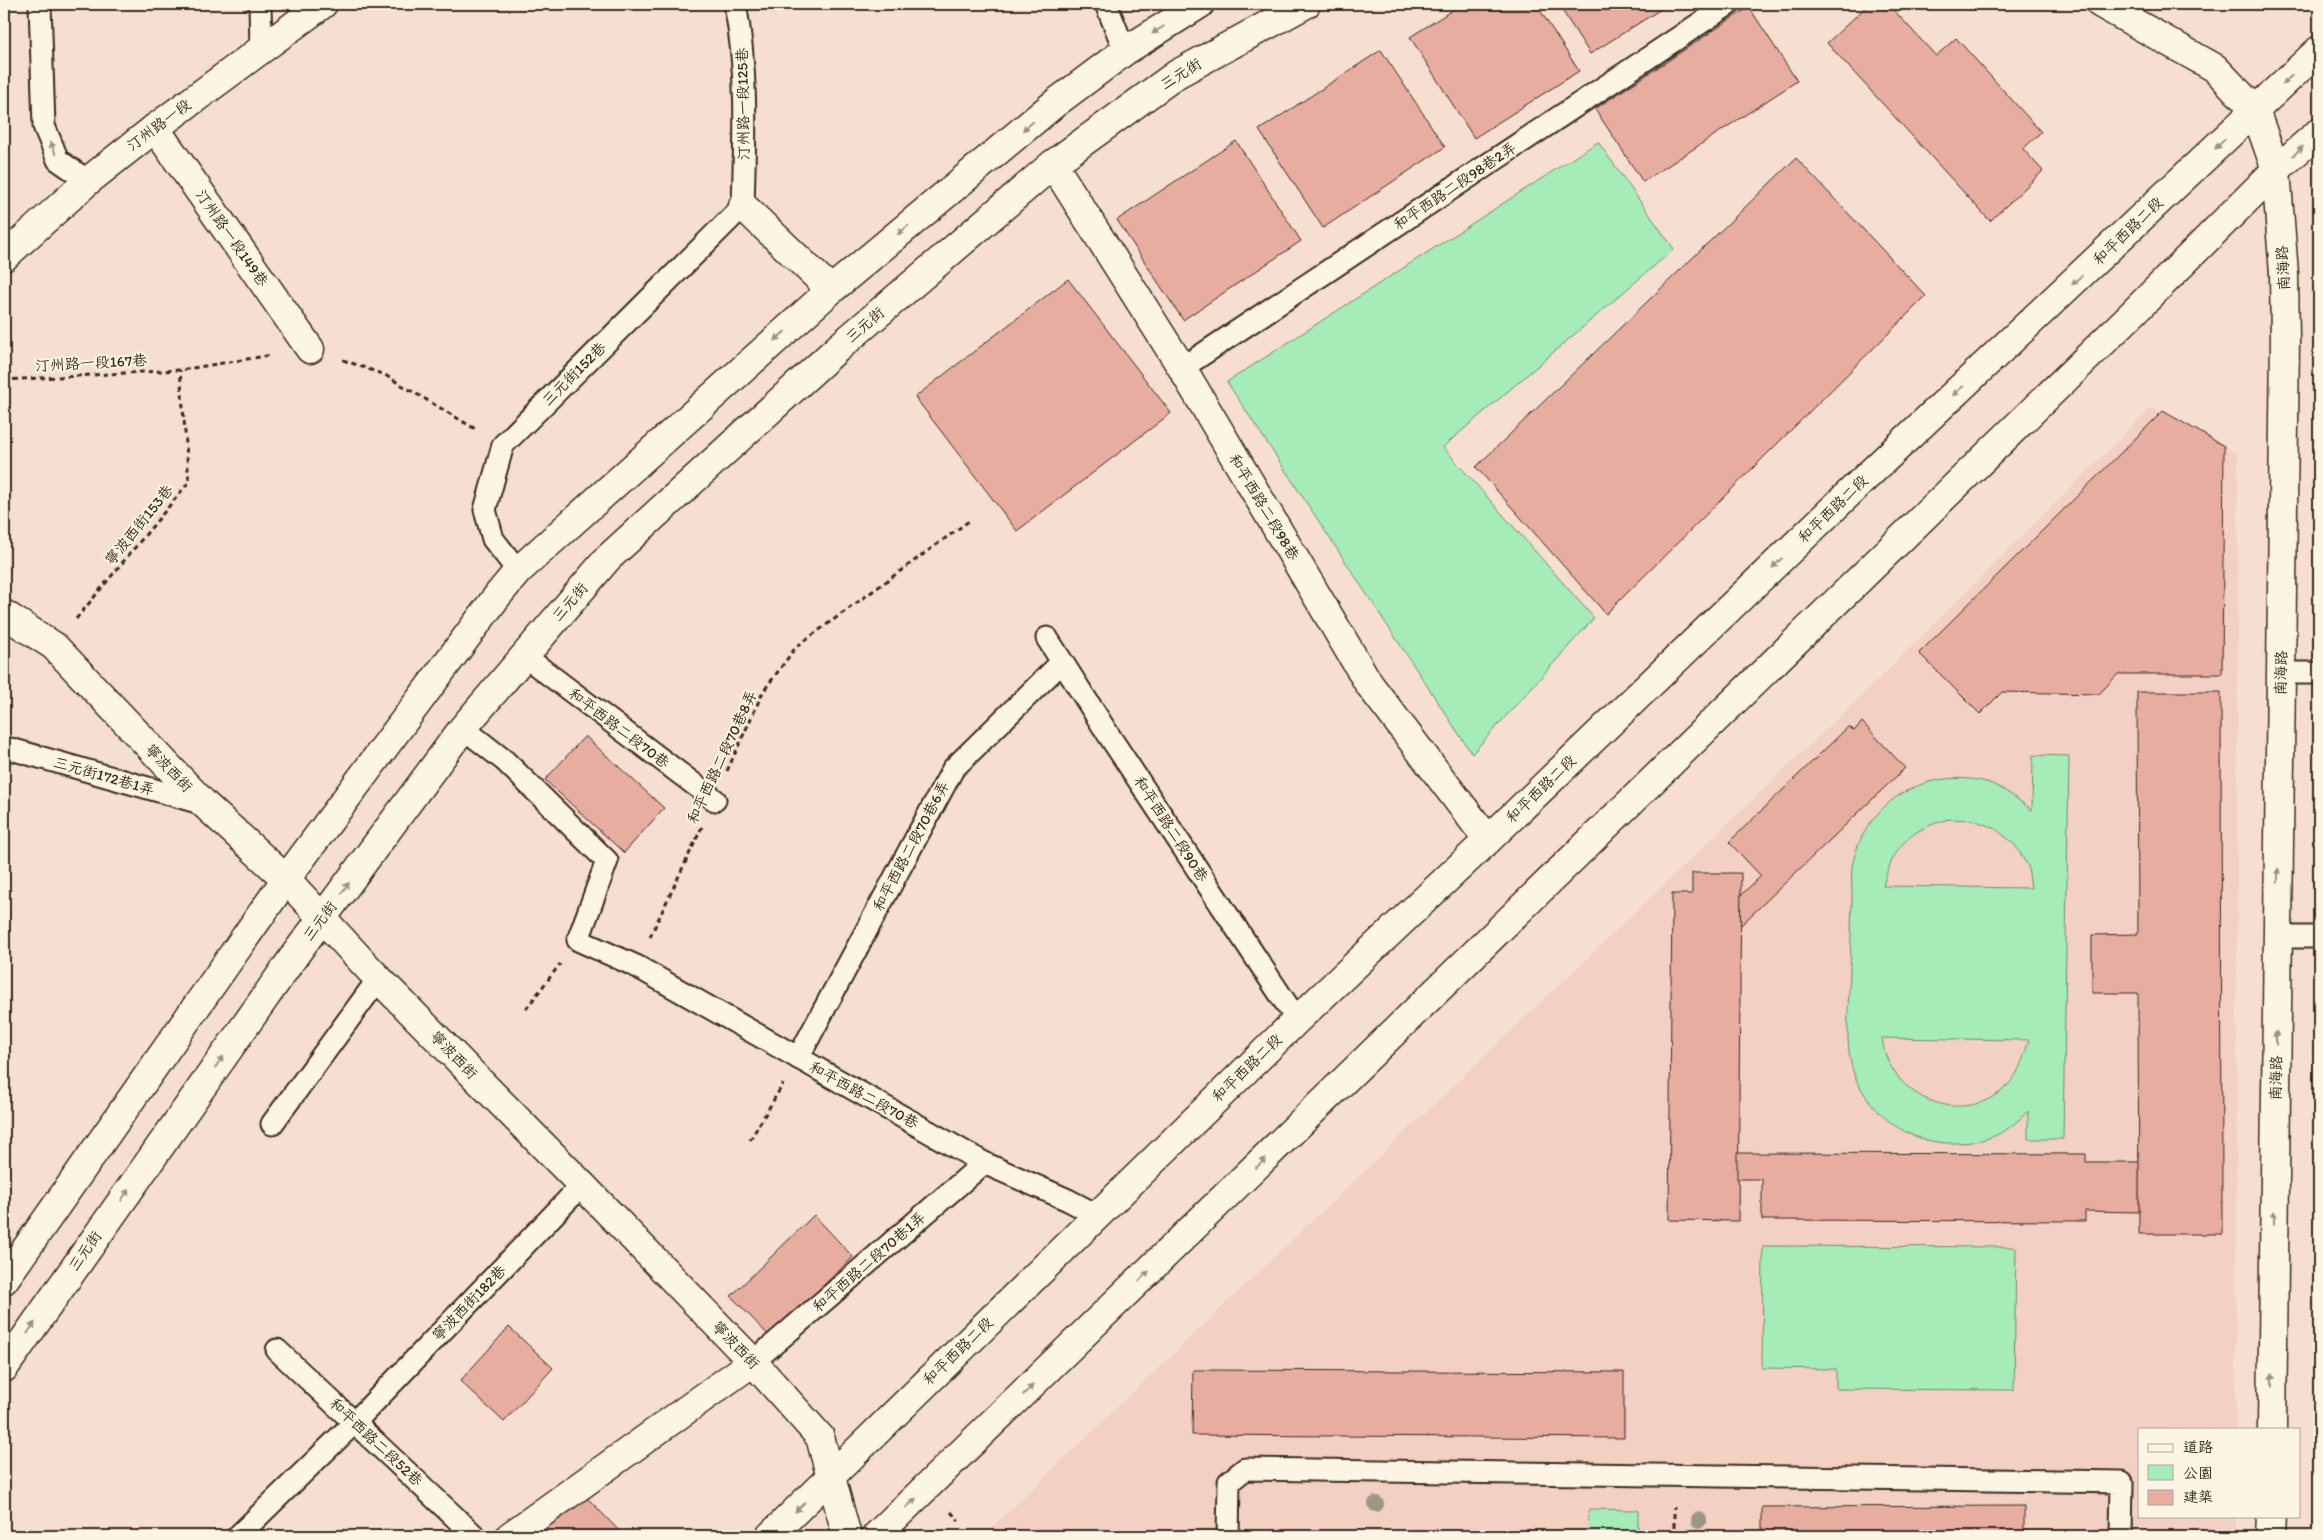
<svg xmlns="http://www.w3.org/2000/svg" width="2323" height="1540" viewBox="0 0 2323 1540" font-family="Itim,'LXGW WenKai TC',sans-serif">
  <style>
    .built { fill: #f2d0c3 }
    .green { fill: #a5ecb9; stroke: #708b6c; fill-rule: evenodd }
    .building { fill: #e7ada1; stroke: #3b2a1e }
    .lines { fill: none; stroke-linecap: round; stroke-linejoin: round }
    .lane-casing { stroke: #3b2a1e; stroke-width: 25 }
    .street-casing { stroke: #3b2a1e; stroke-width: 31 }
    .secondary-casing { stroke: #3b2a1e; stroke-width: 31 }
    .path { stroke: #3b2a1e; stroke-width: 3; stroke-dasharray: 5 4; stroke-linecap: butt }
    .lane { stroke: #fcf5e5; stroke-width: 21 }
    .street { stroke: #fcf5e5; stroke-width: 28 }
    .secondary { stroke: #fcf5e5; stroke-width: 28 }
    .tree { fill: #9e9684 }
    .oneway { fill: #9c9082 }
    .labels { text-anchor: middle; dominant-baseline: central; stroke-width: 4; stroke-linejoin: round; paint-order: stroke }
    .street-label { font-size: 15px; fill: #3b2a1e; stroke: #fcf5e5 }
  </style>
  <rect width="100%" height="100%" fill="#f6dfd1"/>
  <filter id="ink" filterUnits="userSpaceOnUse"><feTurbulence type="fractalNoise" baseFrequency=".02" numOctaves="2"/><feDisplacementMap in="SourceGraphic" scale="10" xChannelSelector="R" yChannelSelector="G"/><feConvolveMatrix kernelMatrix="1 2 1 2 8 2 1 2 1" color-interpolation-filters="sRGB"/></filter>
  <g filter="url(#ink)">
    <polygon class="built" points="2151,408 2238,454 2236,1429 2139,1429 2139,1516 2236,1516 2236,1536 983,1536 1878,680"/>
    <g class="green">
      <polygon points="1598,142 1674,249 1443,447 1594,618 1472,754 1227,382"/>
      <path d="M2033,755L2069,756L2063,1139H2028V1111C2004,1137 1981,1144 1947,1143C1906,1141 1873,1115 1856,1079C1843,1050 1849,1001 1850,970C1851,946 1851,922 1852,898C1852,888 1851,877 1852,867C1863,807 1917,770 1977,780C1999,783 2015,798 2032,810ZM1949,819L1974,820L1996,829L2015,845L2028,866L2031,888L1883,886C1894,845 1909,830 1949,819ZM1882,1038L2029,1040C2024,1056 2020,1072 2008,1085C1964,1130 1888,1098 1882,1038Z"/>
      <polygon points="1763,1246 2016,1247 2014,1390 1836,1389 1836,1369 1762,1368"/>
      <polygon points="1589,1509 1638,1510 1638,1536 1588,1536"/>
    </g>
    <g class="building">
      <polygon points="1462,4 1536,4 1579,71 1474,138 1410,37"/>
      <polygon points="1558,4 1669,4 1590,54"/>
      <polygon points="1869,4 1888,4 1936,56 1956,38 2041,132 2023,149 2043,171 1990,221 1827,43"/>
      <polygon points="1749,7 1797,81 1643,182 1595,109"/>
      <polygon points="1381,50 1445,147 1323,228 1259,130"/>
      <polygon points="1236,141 1301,241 1183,320 1117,220"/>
      <polygon points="1796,158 1926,296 1606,614 1476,467"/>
      <polygon points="1068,279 1171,413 1017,531 915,397"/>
      <polygon points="2163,411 2224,446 2222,674 2118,674 2099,694 2002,692 1980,714 1919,653"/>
      <polygon points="2137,692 2221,692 2222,1234 2139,1234 2138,993 2092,993 2092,935 2138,934"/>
      <polygon points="1862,722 1905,768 1740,926 1740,896 1761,876 1729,842 1849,726 1854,731"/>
      <polygon points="585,736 664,808 624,853 545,780"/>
      <polygon points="1692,873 1741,873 1738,1221 1669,1220 1672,894 1692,894"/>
      <polygon points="1737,1153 2086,1154 2086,1162 2139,1162 2139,1212 2085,1211 2085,1221 1762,1220 1762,1179 1737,1179"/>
      <polygon points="814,1215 853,1257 770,1337 731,1296"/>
      <polygon points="509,1327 553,1368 504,1422 460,1381"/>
      <polygon points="1193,1370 1624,1372 1624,1438 1192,1435"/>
      <polygon points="574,1484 624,1536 535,1536 528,1529"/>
      <polygon points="2024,1506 2024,1536 1762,1536 1762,1507"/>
    </g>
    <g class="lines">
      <g class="lane-casing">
        <g id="lane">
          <polyline points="40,4 44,126 58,160 88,181"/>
          <polyline points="260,4 261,49"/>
          <polyline points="1106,4 1125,51"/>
          <polyline points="1182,368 1729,4"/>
          <path d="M518,571L493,539L485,510L503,445L743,206C745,138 748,71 735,4"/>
          <polyline points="1047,638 1108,734 1297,1020"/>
          <polyline points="523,655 715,800"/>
          <polyline points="2281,673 2319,673"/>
          <polyline points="463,728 505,761 607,861 578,940 636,966 984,1163 1068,1200 1097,1215"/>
          <polyline points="4,752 11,749 204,804"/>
          <polyline points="2277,937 2319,937"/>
          <polyline points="798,1058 953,769 1062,662"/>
          <polyline points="272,1124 379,978"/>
          <polyline points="277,1350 475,1536"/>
          <polyline points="753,1362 984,1163"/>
          <polyline points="238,1536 355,1422 582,1185"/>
          <polyline points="1228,1536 1229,1482 1245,1469 2122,1482 2121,1536"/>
        </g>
      </g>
      <g class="street-casing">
        <g id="street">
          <polyline points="155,128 310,349"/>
          <polyline points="1053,164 1182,368 1369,684 1488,840"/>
          <polyline points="743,206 831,290"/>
          <polyline points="4,614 54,646 204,804 286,879 370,970 582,1185 753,1362 820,1437 847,1536"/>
          <polyline points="510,1536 753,1362"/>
        </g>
      </g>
      <g class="secondary-casing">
        <g id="secondary">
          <polyline points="2101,4 2215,68 2255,110 2276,170 2284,274 2285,339 2272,1429"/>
          <polyline points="4,257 88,181 155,128 323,4"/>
          <polyline points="4,1280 286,879 498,595 518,571 831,290 1054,104 1125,51 1200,4"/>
          <polyline points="4,1368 297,952 463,728 608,558 838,348 1053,164 1177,74 1306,4"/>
          <polyline points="770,1536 1297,1020 1488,840 1865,478 2319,50"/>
          <polyline points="876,1536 2129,317 2276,170 2319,132"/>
          <polyline points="2270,1536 2271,1516"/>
        </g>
      </g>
      <g class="path">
        <polyline points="343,360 385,375 477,430"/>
        <polyline points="4,380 180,370 272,355"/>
        <polyline points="76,619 189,482 180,370"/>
        <polyline points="727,771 763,692 796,647 969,521"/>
        <polyline points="650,937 702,827"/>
        <polyline points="526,1009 560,964"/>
        <polyline points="750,1140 783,1084"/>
        <polyline points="951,1512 959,1521"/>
        <polyline points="1674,1536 1674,1507"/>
      </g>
      <use href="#lane" class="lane"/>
      <use href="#street" class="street"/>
      <use href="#secondary" class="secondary"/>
    </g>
    <g class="tree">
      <circle cx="1376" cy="1504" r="8"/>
      <circle cx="1699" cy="1520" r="8"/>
    </g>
    <defs><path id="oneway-solid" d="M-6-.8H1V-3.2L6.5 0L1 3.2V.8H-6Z" transform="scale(1.25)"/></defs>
    <g class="oneway">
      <use href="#oneway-solid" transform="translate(1158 30) rotate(148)"/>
      <use href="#oneway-solid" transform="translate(2287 80) rotate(137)"/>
      <use href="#oneway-solid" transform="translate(1028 126) rotate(140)"/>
      <use href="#oneway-solid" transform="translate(2220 144) rotate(136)"/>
      <use href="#oneway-solid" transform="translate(53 148) rotate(-113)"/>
      <use href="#oneway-solid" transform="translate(2298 151) rotate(-42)"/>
      <use href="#oneway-solid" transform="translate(903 230) rotate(140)"/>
      <use href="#oneway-solid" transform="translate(2077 280) rotate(137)"/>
      <use href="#oneway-solid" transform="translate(780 336) rotate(138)"/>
      <use href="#oneway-solid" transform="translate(1958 391) rotate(137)"/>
      <use href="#oneway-solid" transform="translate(1777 563) rotate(136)"/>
      <use href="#oneway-solid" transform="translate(2278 875) rotate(-89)"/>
      <use href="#oneway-solid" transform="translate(345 888) rotate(-54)"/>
      <use href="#oneway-solid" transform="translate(2276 1038) rotate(-89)"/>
      <use href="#oneway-solid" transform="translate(219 1062) rotate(-55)"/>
      <use href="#oneway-solid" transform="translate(1261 1163) rotate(-44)"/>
      <use href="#oneway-solid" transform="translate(125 1195) rotate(-55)"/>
      <use href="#oneway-solid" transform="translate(2274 1218) rotate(-89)"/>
      <use href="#oneway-solid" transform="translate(1144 1276) rotate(-44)"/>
      <use href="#oneway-solid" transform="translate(31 1328) rotate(-56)"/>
      <use href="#oneway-solid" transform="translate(2272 1380) rotate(-89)"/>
      <use href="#oneway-solid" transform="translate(1028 1390) rotate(-44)"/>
      <use href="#oneway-solid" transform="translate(911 1503) rotate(-43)"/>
      <use href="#oneway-solid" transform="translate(800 1507) rotate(135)"/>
    </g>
  </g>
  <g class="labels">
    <g class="street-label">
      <text transform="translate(1181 74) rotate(-32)">三元街</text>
      <text transform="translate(743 104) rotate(-91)">汀州路一段125巷</text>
      <text transform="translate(159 125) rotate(-37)">汀州路一段</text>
      <text transform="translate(1455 186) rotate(-34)">和平西路二段98巷2弄</text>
      <text transform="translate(2128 231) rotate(-44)">和平西路二段</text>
      <text transform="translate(232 238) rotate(55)">汀州路一段149巷</text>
      <text transform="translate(2283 268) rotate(-93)">南海路</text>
      <text transform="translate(865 325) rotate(-41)">三元街</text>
      <text transform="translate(91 363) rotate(-3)">汀州路一段167巷</text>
      <text transform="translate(574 374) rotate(-45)">三元街152巷</text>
      <text transform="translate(1264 507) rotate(59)">和平西路二段98巷</text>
      <text transform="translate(1833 509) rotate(-44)">和平西路二段</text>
      <text transform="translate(139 525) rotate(-51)">寧波西街153巷</text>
      <text transform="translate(570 602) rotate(-49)">三元街</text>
      <text transform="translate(2281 673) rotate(-89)">南海路</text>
      <text transform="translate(619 728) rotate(37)">和平西路二段70巷</text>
      <text transform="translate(722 757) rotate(-65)">和平西路二段70巷8弄</text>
      <text transform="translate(169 768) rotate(46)">寧波西街</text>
      <text transform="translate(104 776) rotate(16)">三元街172巷1弄</text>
      <text transform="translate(1541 789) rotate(-44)">和平西路二段</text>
      <text transform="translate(1171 829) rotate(57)">和平西路二段90巷</text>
      <text transform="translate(911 846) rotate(-62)">和平西路二段70巷6弄</text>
      <text transform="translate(320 921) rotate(-53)">三元街</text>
      <text transform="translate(454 1055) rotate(46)">寧波西街</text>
      <text transform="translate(1247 1068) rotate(-44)">和平西路二段</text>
      <text transform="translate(2276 1078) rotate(-89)">南海路</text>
      <text transform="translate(864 1095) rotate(29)">和平西路二段70巷</text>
      <text transform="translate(85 1251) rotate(-55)">三元街</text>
      <text transform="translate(869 1262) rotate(-41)">和平西路二段70巷1弄</text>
      <text transform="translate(469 1303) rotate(-46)">寧波西街182巷</text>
      <text transform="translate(736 1345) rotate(46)">寧波西街</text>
      <text transform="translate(958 1351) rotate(-44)">和平西路二段</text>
      <text transform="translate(376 1442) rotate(43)">和平西路二段52巷</text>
    </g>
  </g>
  <rect width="2323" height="1540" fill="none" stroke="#fcf5e5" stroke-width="20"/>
  <rect x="10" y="10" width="2303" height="1520" fill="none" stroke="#3b2a1e" stroke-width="2" filter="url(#ink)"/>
  <rect x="2138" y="1428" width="162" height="90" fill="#fcf5e5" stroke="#afa495"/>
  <rect x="2148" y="1444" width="25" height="8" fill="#fcf5e5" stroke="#afa495"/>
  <text x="2183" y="1452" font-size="15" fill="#3b2a1e">道路</text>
  <rect x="2148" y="1465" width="25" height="15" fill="#a5ecb9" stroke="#afa495"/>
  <text x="2183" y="1478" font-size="15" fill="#3b2a1e">公園</text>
  <rect x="2148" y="1490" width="25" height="15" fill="#e7ada1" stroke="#afa495"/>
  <text x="2183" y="1502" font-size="15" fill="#3b2a1e">建築</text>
</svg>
